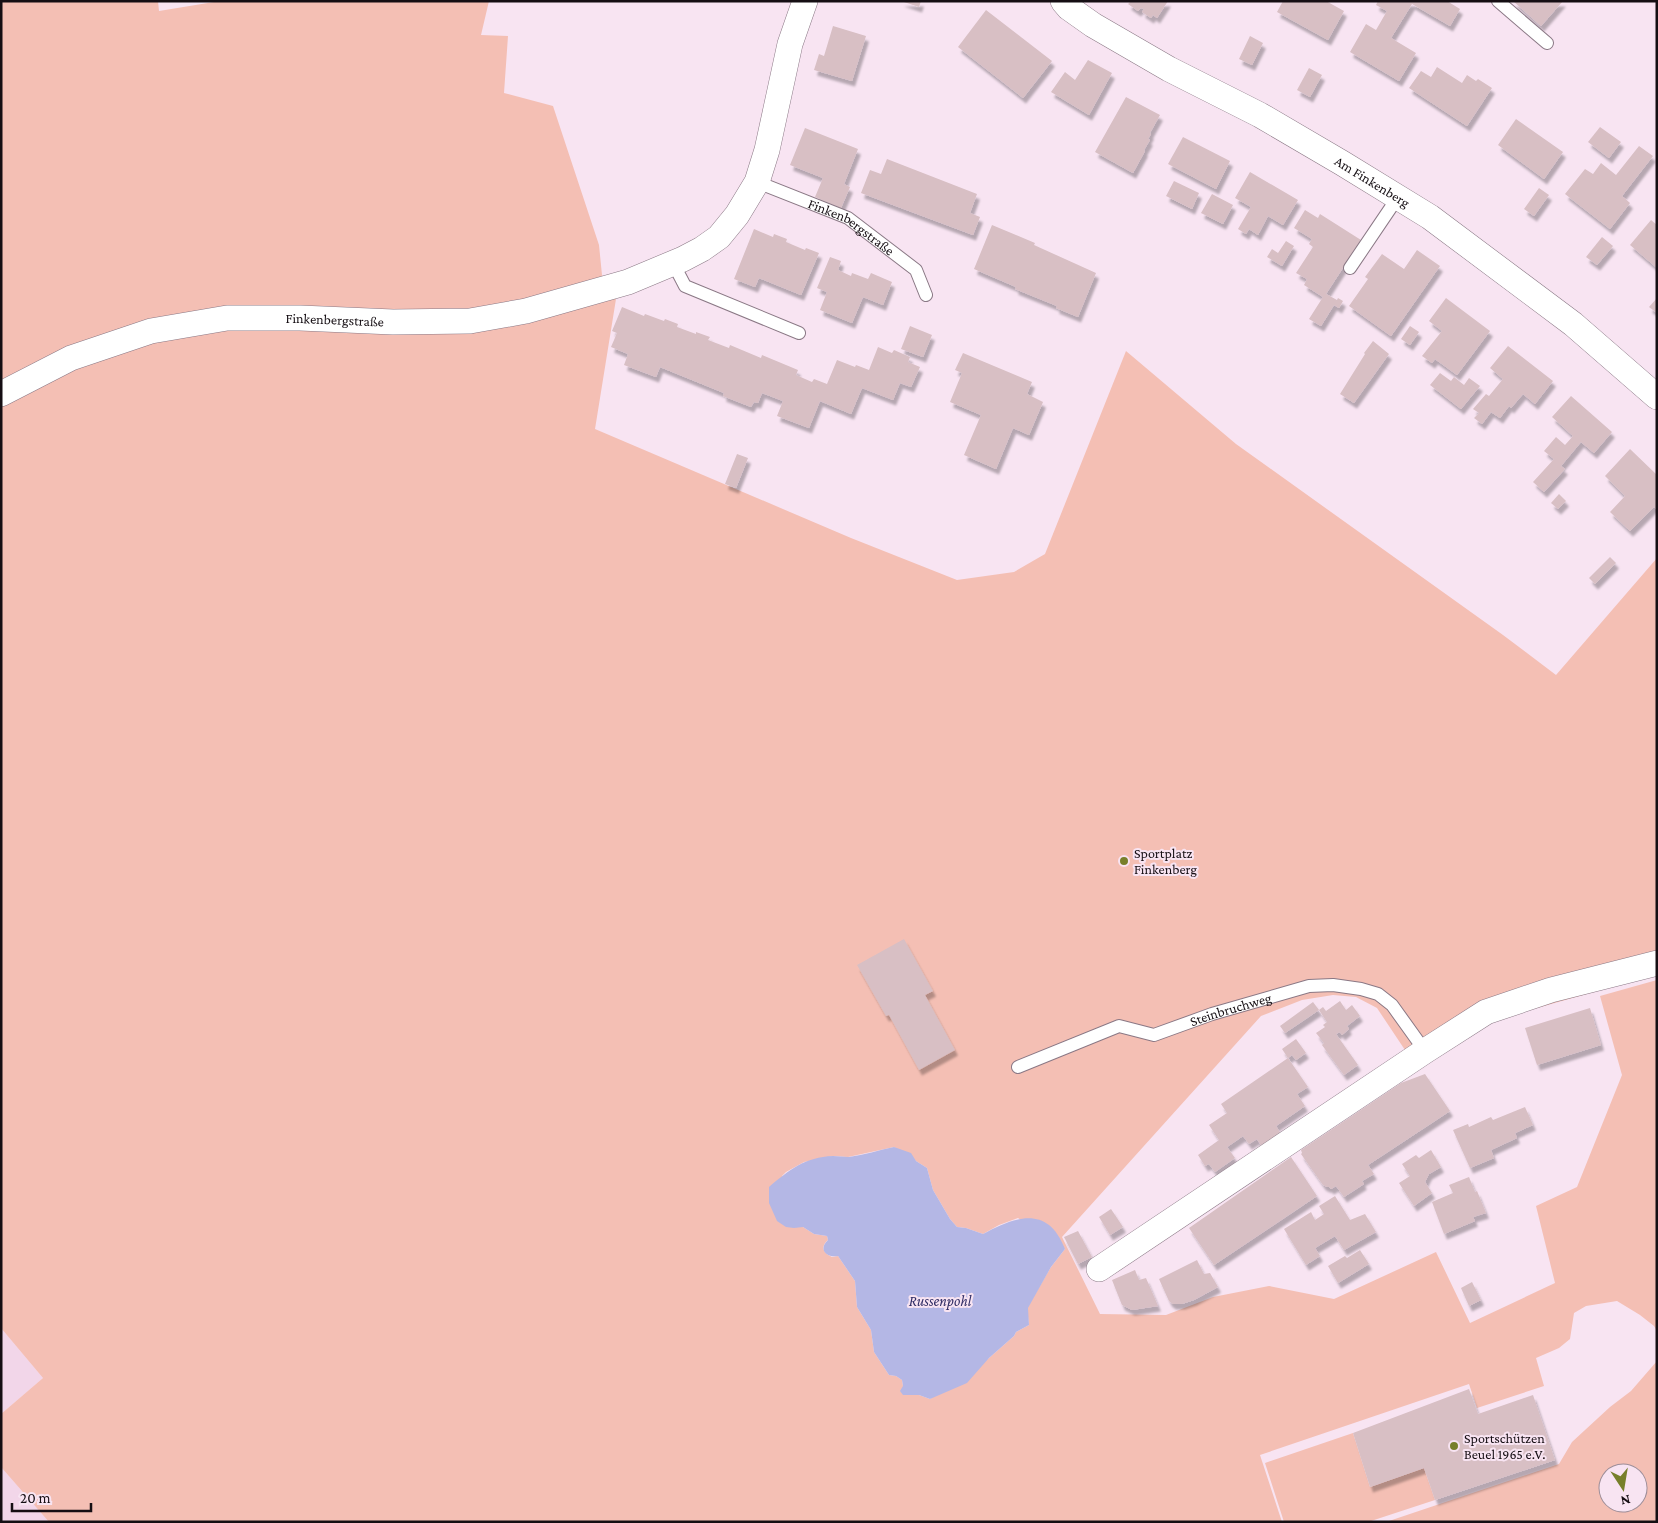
<svg xmlns="http://www.w3.org/2000/svg" width="1658" height="1523" viewBox="0 0 1658 1523" font-family="'Crimson Pro',serif">
  <style>
    .built { fill: #f2d6e9 }
    .green { fill: #f4bfb4; fill-rule: evenodd }
    .water { fill: #b4b7e5 }
    .building { fill: #d8bfc4; filter: url(#shadow) }
    .lines { fill: none; stroke-linecap: round; stroke-linejoin: round }
    .service-casing { stroke: #8a7885; stroke-width: 14 }
    .minor-casing { stroke: #8a7885; stroke-width: 26 }
    .service { stroke: #fff; stroke-width: 12 }
    .minor { stroke: #fff; stroke-width: 25 }
    .poi-dot { fill: #777f2a; stroke: #f8e4f2; stroke-width: 2 }
    .labels { text-anchor: middle; dominant-baseline: central; stroke-width: 4; stroke-linejoin: round; paint-order: stroke }
    .street-label { font-size: 14px; fill: #150e13; stroke: #f8e4f2 }
    .poi-label { font-size: 14px; fill: #150e13; stroke: #f8e4f2; text-anchor: start }
    .water-label { font-size: 15px; font-style: italic; fill: #2f2c64; stroke: #f8e4f2 }
  </style>
  <defs>
    <filter id="shadow"><feDropShadow dx="3" dy="5.5" stdDeviation="1" flood-color="#0004"/></filter>
  </defs>
  <rect width="100%" height="100%" fill="#f8e4f2"/>
  <g class="built">
    <polygon points="1,1328 43,1378 1,1414"/>
    <polygon points="1,1467 49,1522 1,1522"/>
  </g>
  <g class="green">
    <path d="M1,1H158L159,11L220,1H489L481,35L508,36L504,93L553,106L599,245L602,275L616,299L595,429L851,538L957,580L1014,572L1045,554L1126,351L1236,444L1503,635L1556,675L1657,558V974L1495,1020L1407,1053L1377,1008L1356,997L1333,995L1302,1000L1261,1016L1062,1237L1100,1314L1166,1315L1213,1297L1269,1286L1334,1299L1436,1252L1470,1323L1555,1283L1536,1206L1577,1187L1622,1075L1600,996L1657,980V1331L1654,1326L1640,1315L1617,1301L1586,1306L1574,1313L1570,1339L1559,1348L1536,1358L1544,1386L1477,1408L1469,1384L1260,1455L1282,1522H49L1,1467V1414L43,1378L1,1328ZM894,1147L927,1168L933,1190L950,1219L957,1227L966,1228L983,1234L999,1225L1018,1218L1065,1249L1051,1267L1027,1308L1029,1325L1016,1332L1014,1336L989,1358L930,1399L919,1395L903,1386L902,1380L896,1376L889,1375L874,1352L871,1330L857,1307L855,1281L838,1256L832,1257C823,1253 820,1247 828,1240L827,1236L814,1234L803,1227L782,1176L786,1172L804,1162L833,1156L848,1157Z"/>
    <path d="M1657,1361V1522H1386L1559,1464L1572,1442L1610,1407L1631,1391ZM1608,1473H1638V1503H1608Z"/>
    <polygon points="1353,1433 1370,1487 1424,1468 1435,1500 1368,1522 1284,1522 1265,1463"/>
  </g>
  <path class="water" d="M894,1147L911,1153L916,1161L927,1168L933,1190L950,1219L957,1227L966,1228L983,1234C1016,1216 1048,1205 1065,1249L1051,1267L1028,1308L1029,1325L1016,1332L1014,1336L989,1358L967,1383L930,1399L919,1395H903L900,1391L903,1386L902,1380L896,1376L889,1375L874,1352L871,1330L857,1307L855,1281L838,1256C826,1258 818,1249 828,1240L827,1236L814,1234L803,1227L794,1228L786,1227L777,1221L769,1203V1187C789,1170 805,1157 833,1156C838,1156 844,1157 849,1157C864,1155 879,1150 894,1147Z"/>
  <g class="building">
    <polygon points="901,1 921,1 919,7"/>
    <polygon points="1131,1 1168,1 1157,18 1153,15 1151,18 1142,12 1144,9 1141,8 1138,11 1128,4"/>
    <polygon points="1283,1 1326,1 1344,11 1328,40 1277,12"/>
    <polygon points="1378,1 1447,1 1460,9 1450,26 1412,4 1391,38 1416,53 1399,81 1350,52 1366,24 1376,30 1387,11 1376,5"/>
    <polygon points="1513,1 1563,1 1541,26"/>
    <polygon points="986,10 1052,61 1023,98 958,47"/>
    <polygon points="833,26 866,36 852,81 814,70 819,54 824,56"/>
    <polygon points="1250,36 1263,43 1252,65 1239,59"/>
    <polygon points="1088,60 1112,73 1089,115 1051,92 1065,72 1075,80"/>
    <polygon points="1437,67 1462,83 1467,75 1476,81 1478,79 1492,88 1467,126 1409,88 1421,71 1431,77"/>
    <polygon points="1309,68 1322,75 1310,97 1297,90"/>
    <polygon points="1126,97 1160,115 1150,133 1151,134 1148,139 1150,140 1144,150 1145,151 1133,173 1095,152"/>
    <polygon points="1516,119 1563,152 1544,179 1498,145"/>
    <polygon points="1600,127 1621,142 1609,158 1588,142"/>
    <polygon points="805,128 858,149 844,184 850,187 841,208 815,197 823,178 790,165"/>
    <polygon points="1183,137 1230,161 1216,189 1168,164"/>
    <polygon points="1639,146 1653,156 1622,196 1630,203 1610,229 1565,194 1585,169 1593,174 1601,163 1616,175"/>
    <polygon points="887,159 977,194 970,213 980,217 973,235 861,193 870,170 881,174"/>
    <polygon points="1250,172 1298,200 1283,225 1268,216 1258,235 1249,229 1246,234 1238,229 1251,207 1235,198"/>
    <polygon points="1174,181 1199,193 1192,209 1166,196"/>
    <polygon points="1539,188 1549,195 1534,216 1524,209"/>
    <polygon points="1212,194 1233,205 1223,224 1201,213"/>
    <polygon points="1305,210 1318,218 1320,214 1361,240 1326,294 1337,300 1338,298 1343,301 1339,308 1334,305 1321,326 1309,319 1323,297 1304,285 1307,279 1296,273 1313,247 1309,244 1312,239 1294,228"/>
    <polygon points="1651,220 1657,225 1657,268 1630,245"/>
    <polygon points="992,225 1035,243 1034,245 1096,273 1078,317 1056,308 1057,306 1015,289 1016,287 974,269"/>
    <polygon points="754,229 773,237 774,234 787,239 786,242 805,250 806,248 819,253 801,295 759,278 755,287 734,279"/>
    <polygon points="1602,237 1613,246 1597,265 1586,257"/>
    <polygon points="1286,241 1294,246 1282,266 1267,257 1272,249 1278,253"/>
    <polygon points="1417,250 1440,266 1391,336 1349,306 1368,279 1365,277 1382,254 1404,269"/>
    <polygon points="830,257 841,261 838,270 851,276 852,273 868,279 871,273 892,282 883,305 863,297 852,323 820,310 827,292 817,288"/>
    <polygon points="1446,298 1490,331 1457,375 1435,359 1432,363 1422,356 1442,331 1429,321"/>
    <polygon points="1657,298 1657,313 1649,307"/>
    <polygon points="622,307 644,316 645,314 664,321 665,319 678,324 677,327 696,334 696,332 710,337 708,340 729,348 730,345 761,358 762,355 798,370 796,375 812,382 814,379 827,384 837,360 855,367 856,365 869,370 878,347 892,353 894,350 910,357 908,362 920,367 911,387 900,383 893,400 862,388 851,414 820,401 809,428 777,416 783,401 762,393 758,403 754,402 751,407 723,396 724,393 660,367 656,377 624,365 628,354 611,347 617,333 612,331"/>
    <polygon points="910,326 932,335 923,357 901,349"/>
    <polygon points="1410,326 1419,332 1410,345 1401,339"/>
    <polygon points="1373,341 1389,354 1354,403 1340,394 1365,354 1364,353"/>
    <polygon points="1508,346 1553,381 1535,404 1523,394 1511,408 1509,406 1500,418 1491,412 1482,424 1474,418 1479,413 1473,409 1486,394 1489,396 1503,379 1490,368"/>
    <polygon points="963,353 1032,382 1027,394 1043,402 1029,435 1013,428 996,469 964,455 981,415 950,402 962,373 955,370"/>
    <polygon points="1440,373 1451,381 1454,377 1464,385 1469,378 1480,386 1461,409 1430,385"/>
    <polygon points="1571,396 1612,432 1594,453 1581,442 1561,466 1565,469 1544,492 1533,482 1554,459 1544,451 1556,437 1565,445 1573,436 1552,417"/>
    <polygon points="1630,449 1657,475 1657,510 1654,507 1630,531 1610,512 1625,496 1605,476"/>
    <polygon points="737,454 748,458 736,488 725,484"/>
    <polygon points="1559,494 1566,501 1558,509 1551,503"/>
    <polygon points="1610,557 1616,563 1595,584 1589,578"/>
    <polygon points="904,939 933,991 925,995 955,1050 919,1070 889,1015 886,1016 857,965"/>
    <polygon points="1340,1001 1346,1010 1352,1005 1360,1016 1347,1026 1349,1029 1342,1035 1340,1032 1336,1034 1358,1065 1344,1075 1322,1045 1324,1043 1316,1033 1325,1027 1323,1025 1327,1022 1319,1010 1285,1033 1280,1026 1313,1002 1319,1010 1323,1007 1326,1011"/>
    <polygon points="1590,1008 1601,1045 1537,1065 1525,1028"/>
    <polygon points="1296,1039 1306,1053 1296,1060 1292,1055 1288,1058 1282,1049"/>
    <polygon points="1288,1058 1308,1087 1297,1094 1305,1106 1276,1126 1281,1134 1262,1147 1257,1139 1249,1144 1243,1136 1227,1147 1235,1158 1215,1172 1209,1164 1205,1166 1198,1155 1219,1140 1209,1125 1227,1113 1221,1104"/>
    <polygon points="1425,1074 1450,1111 1368,1165 1374,1174 1362,1181 1364,1184 1344,1197 1336,1186 1331,1189 1329,1187 1327,1187 1323,1185 1301,1154 1302,1153 1301,1150 1401,1083"/>
    <polygon points="1525,1107 1533,1125 1515,1133 1517,1138 1491,1150 1494,1158 1470,1168 1453,1130 1468,1124 1469,1127 1491,1117 1493,1120"/>
    <polygon points="1431,1150 1441,1167 1429,1174 1425,1182 1432,1193 1414,1206 1399,1183 1410,1176 1402,1164 1416,1155 1419,1158"/>
    <polygon points="1291,1157 1317,1196 1214,1265 1189,1228"/>
    <polygon points="1469,1177 1475,1192 1477,1191 1486,1213 1473,1217 1475,1221 1444,1234 1432,1202 1453,1193 1449,1185"/>
    <polygon points="1335,1196 1350,1220 1365,1214 1376,1232 1344,1250 1335,1236 1315,1248 1320,1256 1306,1265 1284,1229 1311,1212 1315,1220 1324,1214 1319,1206"/>
    <polygon points="1111,1209 1123,1227 1110,1235 1099,1217"/>
    <polygon points="1078,1231 1092,1257 1078,1264 1064,1237"/>
    <polygon points="1360,1250 1369,1264 1338,1283 1328,1266 1345,1256 1347,1258"/>
    <polygon points="1197,1260 1204,1274 1210,1273 1218,1287 1194,1300 1182,1304 1173,1304 1169,1301 1159,1279"/>
    <polygon points="1135,1270 1139,1280 1146,1278 1158,1306 1132,1310 1122,1305 1112,1280"/>
    <polygon points="1472,1282 1481,1300 1469,1306 1461,1288"/>
    <polygon points="1469,1389 1478,1414 1533,1395 1555,1460 1435,1500 1424,1468 1370,1487 1353,1433"/>
  </g>
  <g class="lines">
    <g class="service-casing">
      <g id="service">
        <polyline points="1498,1 1547,43"/>
        <path id="s1" d="M757,182L848,218L916,270L926,295"/>
        <polyline points="673,263 685,286 799,333"/>
        <polyline points="1350,268 1398,197"/>
        <path id="s2" d="M1018,1067L1119,1026L1154,1035L1212,1014L1309,986L1333,985L1361,989L1378,994L1392,1005L1425,1051"/>
      </g>
    </g>
    <g class="minor-casing">
      <g id="minor">
        <path id="s3" d="M1063,1L1069,8L1093,25L1169,69L1260,115L1342,163L1430,217L1573,324L1657,397"/>
        <path id="s4" d="M1,394L71,358L151,331L227,318H300L393,322L470,321L526,311L628,282L683,259L702,249L719,237L737,215L757,182L767,150L790,44L805,1"/>
        <polyline points="1099,1269 1425,1051 1486,1012 1551,990 1657,963"/>
      </g>
    </g>
    <use href="#service" class="service"/>
    <use href="#minor" class="minor"/>
  </g>
  <g class="poi-dot">
    <circle cx="1124" cy="861" r="5"/>
    <circle cx="1454" cy="1446" r="5"/>
  </g>
  <g class="labels">
    <g class="street-label">
      <text stroke="none"><textPath href="#s3" startOffset="359">Am Finkenberg</textPath></text>
      <text stroke="none"><textPath href="#s1" startOffset="105">Finkenbergstraße</textPath></text>
      <text stroke="none"><textPath href="#s4" startOffset="348">Finkenbergstraße</textPath></text>
      <text stroke="none"><textPath href="#s2" startOffset="226">Steinbruchweg</textPath></text>
    </g>
    <g class="poi-label">
      <text x="1134" y="853">Sportplatz<tspan x="1134" dy="16">Finkenberg</tspan></text>
      <text x="1464" y="1438">Sportschützen<tspan x="1464" dy="16">Beuel 1965 e.V.</tspan></text>
    </g>
    <g class="water-label">
      <text x="940" y="1301">Russenpohl</text>
    </g>
  </g>
  <rect width="1658" height="1523" fill="none" stroke="#150e13" stroke-width="5"/>
  <g transform="translate(1623 1488) rotate(168)"><circle r="24" fill="#f8e4f2" stroke="#9d8e99"/>
  <path d="M0-4L9 19L0 12L-9 19Z" fill="#777f2a"/>
  <text y="-8" font-size="14" font-weight="bold" text-anchor="middle" fill="#150e13">N</text>
  </g>
  <path d="M12 1503v8h79v-8" fill="none" stroke="#150e13" stroke-width="2.5"/>
  <text x="20" y="1503" font-size="15" fill="#150e13" stroke="#f8e4f2" stroke-width="4" paint-order="stroke">20 m</text>
</svg>
